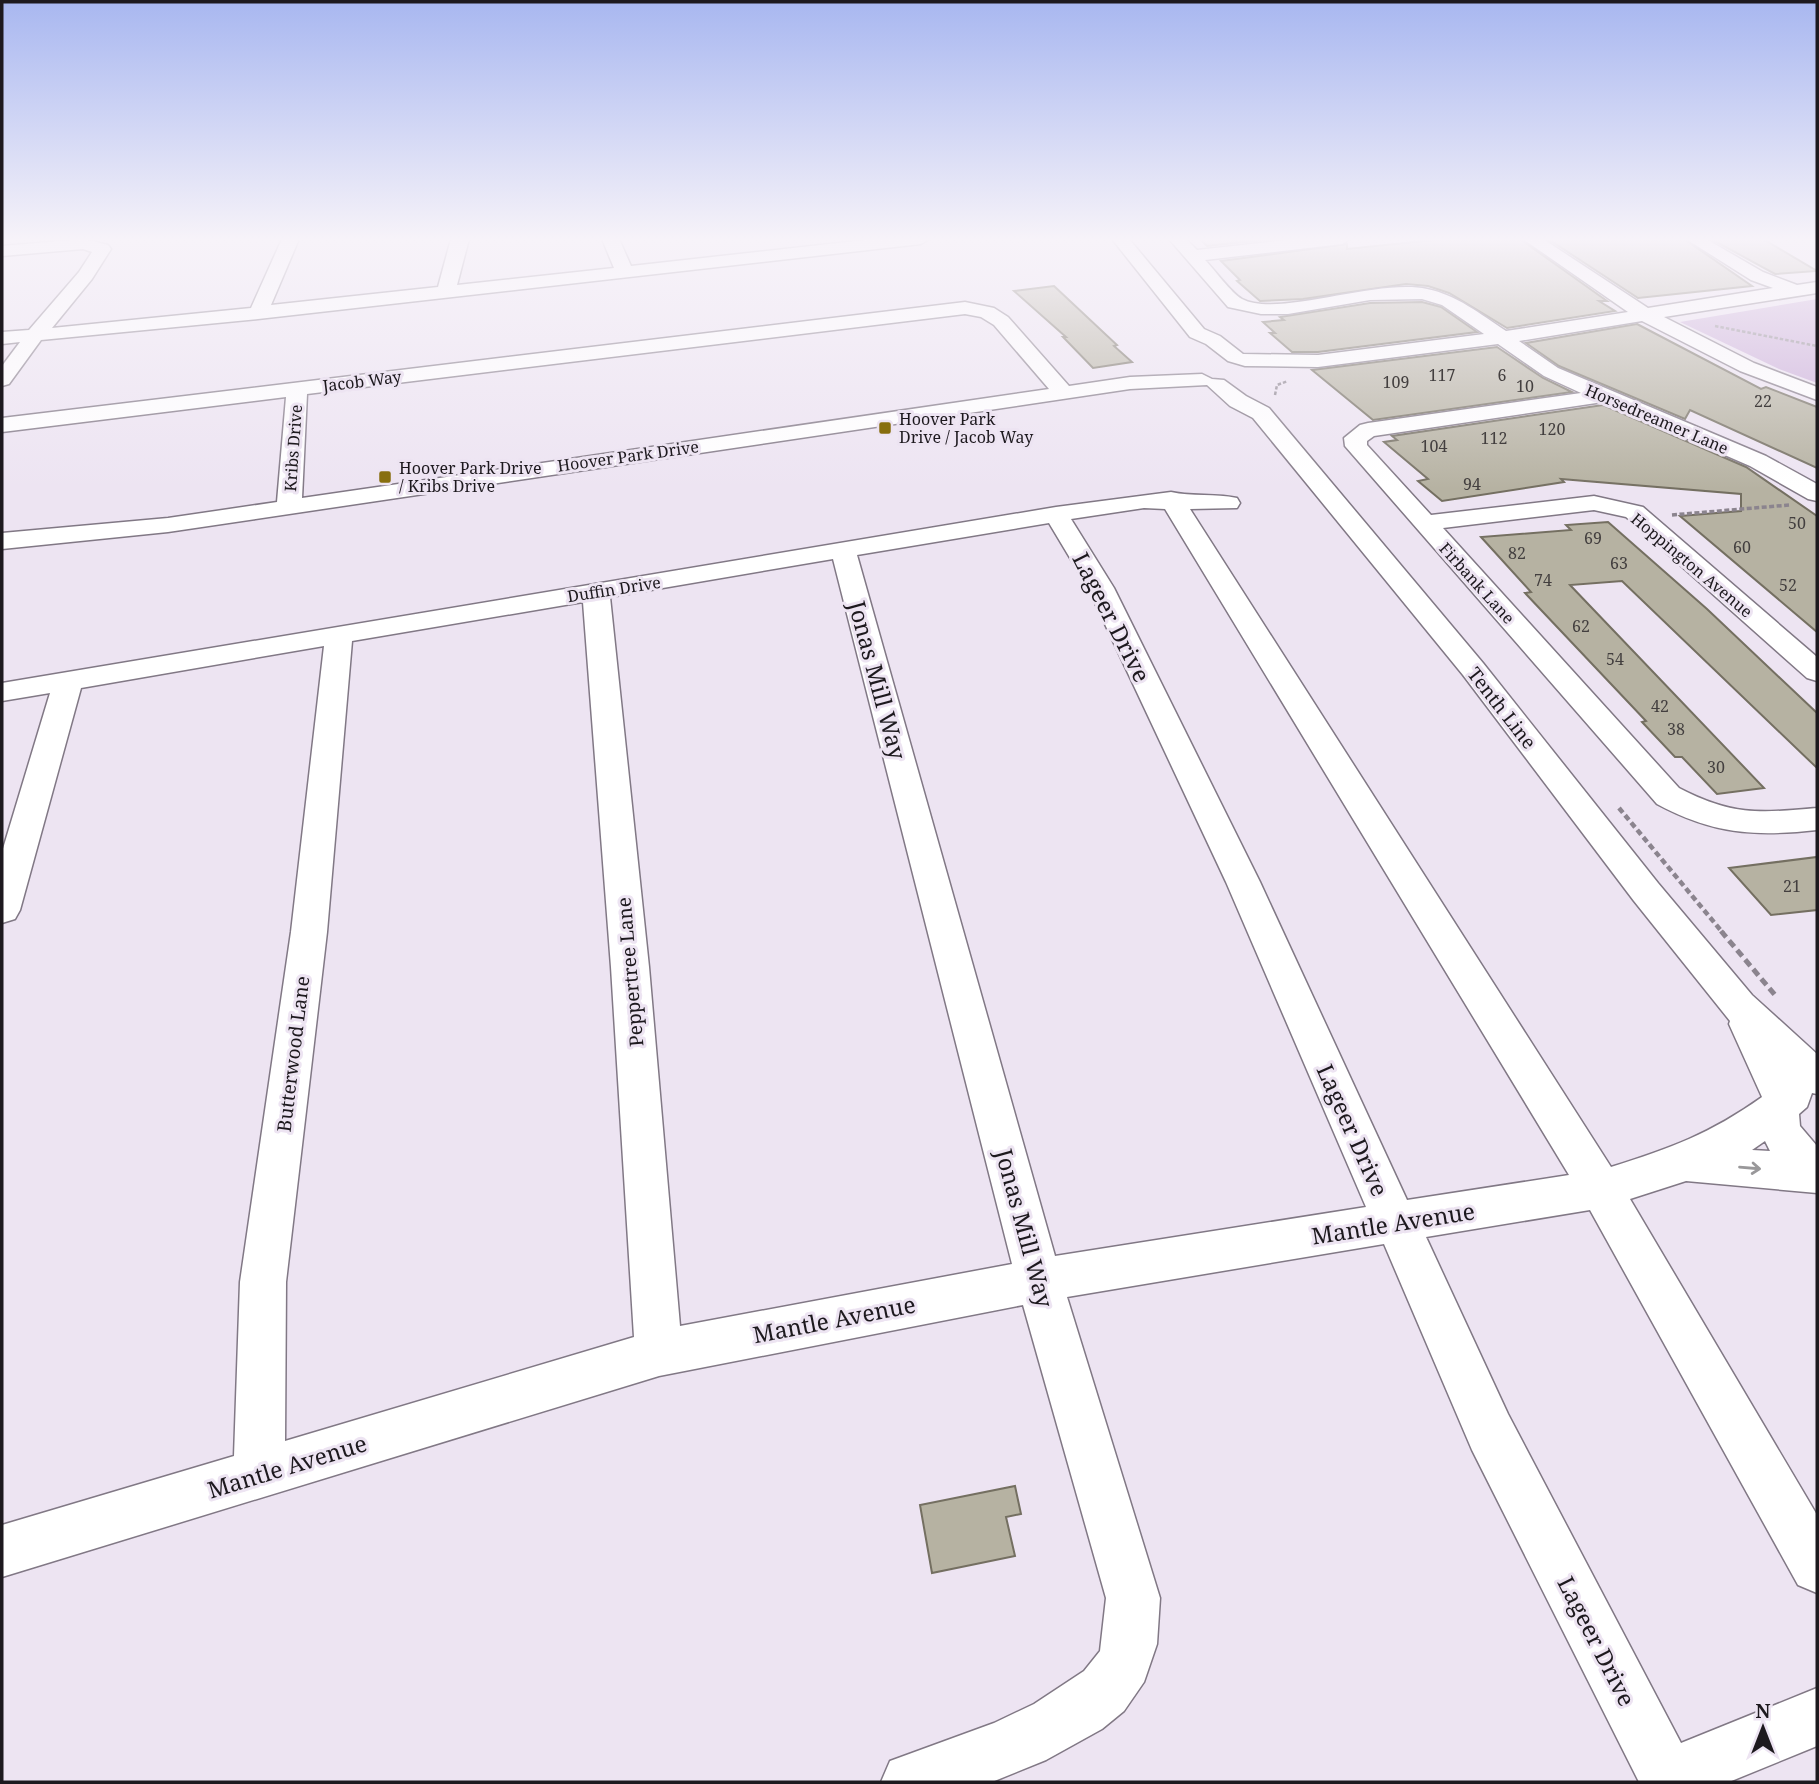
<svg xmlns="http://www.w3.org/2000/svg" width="1819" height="1784" viewBox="0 0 1819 1784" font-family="'Noto Serif',serif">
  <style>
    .green { fill: #caadd8 }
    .building { fill: #b6b2a2; stroke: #746f61; stroke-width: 2 }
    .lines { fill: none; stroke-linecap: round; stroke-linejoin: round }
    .minor-casing { stroke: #817885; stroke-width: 3 }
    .path-far3 { stroke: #8b848e; stroke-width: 2.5; stroke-dasharray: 3.5 2; stroke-linecap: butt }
    .path-far2 { stroke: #8b848e; stroke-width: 3.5; stroke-dasharray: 5 2.5; stroke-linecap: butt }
    .path-far1 { stroke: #8b848e; stroke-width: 4.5; stroke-dasharray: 6 3.5; stroke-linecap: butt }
    .path { stroke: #8b848e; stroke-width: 5; stroke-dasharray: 8 4.5; stroke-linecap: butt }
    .minor { fill: #fff; fill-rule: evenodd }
    .oneway { stroke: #99989a }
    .poi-dot { fill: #876e0e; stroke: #ede4f2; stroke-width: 2.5 }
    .labels { text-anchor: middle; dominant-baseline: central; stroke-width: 6; stroke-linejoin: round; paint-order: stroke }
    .number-label { font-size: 16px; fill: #433f3f }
    .far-street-label { font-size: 16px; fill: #1d191e; stroke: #ede4f2 }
    .far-poi-label { font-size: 16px; fill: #1d191e; stroke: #ede4f2; text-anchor: start }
    .street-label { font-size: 19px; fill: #1d191e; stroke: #ede4f2 }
    .near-street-label { font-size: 23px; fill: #1d191e; stroke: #ede4f2 }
  </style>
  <rect width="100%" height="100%" fill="#ede4f2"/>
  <polygon class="green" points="1817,299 1817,383 1779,369 1680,322"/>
  <g class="building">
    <polygon points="1200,239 1272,239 1207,246"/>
    <polygon points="1443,239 1520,239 1607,301 1599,301 1615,311 1507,328 1449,293 1428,286 1406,284 1303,299 1260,301 1237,281 1240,280 1221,261 1347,244 1347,249"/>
    <polygon points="1548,239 1684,239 1752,286 1638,298"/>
    <polygon points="1711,239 1763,239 1817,271 1775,274"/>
    <polygon points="1054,286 1117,345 1114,346 1132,362 1093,368 1063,337 1066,337 1014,291"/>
    <polygon points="1422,302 1441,307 1477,332 1318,352 1292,352 1270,333 1275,333 1263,322 1284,320 1280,317 1370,303"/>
    <polygon points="1637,324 1761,389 1766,387 1817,407 1817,468 1690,410 1685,419 1559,366 1526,343"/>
    <polygon points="1497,347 1543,378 1572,392 1373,420 1312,370"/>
    <polygon points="1603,405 1746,467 1817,516 1817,632 1680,516 1741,511 1741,494 1561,479 1564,482 1442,501 1418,481 1428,479 1384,442 1397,440 1392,436"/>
    <polygon points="1608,522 1707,609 1817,713 1817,768 1622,581 1570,585 1764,788 1717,794 1682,757 1675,757 1642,722 1646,721 1525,593 1531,592 1481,537 1571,530 1566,525"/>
    <polygon points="1817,857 1817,910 1771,915 1729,868"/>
    <polygon points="1015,1486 1021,1514 1006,1517 1015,1556 932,1573 920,1505"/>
  </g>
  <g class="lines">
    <g class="minor-casing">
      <g id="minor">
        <polygon points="84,239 108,245 111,249 92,279 52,328 251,308 282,239 299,239 271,305 438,287 451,239 469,239 457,285 614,268 602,239 619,239 631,266 874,239 929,239 921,244 258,319 41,340 9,384 2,386 2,366 20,342 2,344 2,332 29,330 79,272 92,252 83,249 2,256 2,246"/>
        <path d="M1112,239H1129L1204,329L1220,336L1243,354L1318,355L1484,334L1442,305L1422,299L1370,300L1288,314H1261L1228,307L1169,239H1186L1197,250L1296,239H1350L1342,244L1205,260C1214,269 1231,293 1242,299C1278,318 1377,278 1427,289C1457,295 1480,314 1506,331L1628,312L1523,239H1543L1648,308L1773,288L1751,280L1686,239H1706L1763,272L1797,285L1817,282V293L1664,317L1754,363L1817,387V400L1740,371L1642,321L1519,341L1558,368L1766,456L1817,484V501L1808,499L1750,466L1603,402L1374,436L1367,441V445L1431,515L1594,496L1643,507L1817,657V681L1807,678L1626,517L1594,510L1443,528L1679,788C1733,816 1759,813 1817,808V830C1754,837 1713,834 1657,804L1345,446L1344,438L1360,425L1368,423L1581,393L1544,376L1498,344L1318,367L1245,366L1228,361L1206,344L1190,337Z"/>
        <path d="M965,302L994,308L1008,317L1069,386L1130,377L1202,374L1212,379L1224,380L1246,396L1269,408L1483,663L1658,883L1752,995L1817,1054V1094L1812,1093L1807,1107L1799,1114L1800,1126L1817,1146V1193L1686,1181L1630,1199L1817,1515V1593L1798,1585L1590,1210L1426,1237L1508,1414L1681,1743L1817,1688V1746L1729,1782H1639L1472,1450L1384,1244L1067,1297L1160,1598L1157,1644L1144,1682L1124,1711L1102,1729L1046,1760L992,1782H881L890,1761L994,1723L1034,1704L1084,1671L1100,1651L1106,1598L1023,1305L659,1376L2,1577V1525L234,1456L240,1282L291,932L324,646L81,688L20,910L15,919L2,923V852L50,693L2,701V683L1056,507L1171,492C1192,497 1215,493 1237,498L1240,503L1237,508L1190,509L1611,1167C1671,1148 1710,1134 1762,1097L1729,1024L1730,1021L1634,901L1463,675L1253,418L1230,406L1207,385L1130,389L168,532L2,549V533L168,518L277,502L286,397L2,432V418ZM965,314L981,317L994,325L1049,389L302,498L307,394ZM1144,508L1165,509L1569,1175L1407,1200L1260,882L1114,588L1071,519ZM1049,523L1088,588L1226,882L1366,1207L1055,1256L857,555ZM833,559L1012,1264L680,1326L649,967L610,597ZM583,602L611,967L634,1337L285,1441L286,1282L327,932L352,641ZM1765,1141L1770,1151L1752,1150Z"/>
      </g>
    </g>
    <g class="path-far3">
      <polyline points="1715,326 1817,346"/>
      <polyline points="1275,395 1277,385 1288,381"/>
    </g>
    <polyline class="path-far2" points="1672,515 1789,505"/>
    <polyline class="path-far1" points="1619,808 1723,933"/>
    <polyline class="path" points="1721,931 1775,995"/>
    <use href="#minor" class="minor"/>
  </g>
  <defs><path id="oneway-shaft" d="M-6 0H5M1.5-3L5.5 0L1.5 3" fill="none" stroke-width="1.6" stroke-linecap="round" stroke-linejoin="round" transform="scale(1.75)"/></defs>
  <use class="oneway" href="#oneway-shaft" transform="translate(1750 1168) rotate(5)"/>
  <linearGradient id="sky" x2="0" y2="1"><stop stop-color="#a8b7f0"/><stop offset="0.49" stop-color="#f7f3f9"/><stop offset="1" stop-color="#f7f3f9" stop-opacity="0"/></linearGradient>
  <rect width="1819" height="489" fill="url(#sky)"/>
  <g class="poi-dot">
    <rect x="878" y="421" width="14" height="14" rx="3.5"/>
    <rect x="378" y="470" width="14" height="14" rx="3.5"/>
  </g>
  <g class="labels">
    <g class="number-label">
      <text x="1442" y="375">117</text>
      <text x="1502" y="375">6</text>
      <text x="1396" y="382">109</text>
      <text x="1525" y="386">10</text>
      <text x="1763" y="401">22</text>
      <text x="1552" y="429">120</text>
      <text x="1494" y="438">112</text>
      <text x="1434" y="446">104</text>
      <text x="1472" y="484">94</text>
      <text x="1797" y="523">50</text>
      <text x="1593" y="538">69</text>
      <text x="1742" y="547">60</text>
      <text x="1517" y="553">82</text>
      <text x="1619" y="563">63</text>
      <text x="1543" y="580">74</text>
      <text x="1788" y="585">52</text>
      <text x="1581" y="626">62</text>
      <text x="1615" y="659">54</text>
      <text x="1660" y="706">42</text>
      <text x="1676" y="729">38</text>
      <text x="1716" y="767">30</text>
      <text x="1792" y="886">21</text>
    </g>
    <g class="far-street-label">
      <text transform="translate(362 381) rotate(-7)">Jacob Way</text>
      <text transform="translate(1657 419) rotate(23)">Horsedreamer Lane</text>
      <text transform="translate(293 448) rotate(-86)">Kribs Drive</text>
      <text transform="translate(628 456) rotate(-8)">Hoover Park Drive</text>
      <text transform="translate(1692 565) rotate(40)">Hoppington Avenue</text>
      <text transform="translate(1477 583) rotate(48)">Firbank Lane</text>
      <text transform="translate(614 589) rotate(-9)">Duffin Drive</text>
    </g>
    <g class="far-poi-label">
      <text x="899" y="419">Hoover Park<tspan x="899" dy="18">Drive / Jacob Way</tspan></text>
      <text x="399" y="468">Hoover Park Drive<tspan x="399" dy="18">/ Kribs Drive</tspan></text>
    </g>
    <g class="street-label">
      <text transform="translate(1502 708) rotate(52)">Tenth Line</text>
      <text transform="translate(630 972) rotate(-95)">Peppertree Lane</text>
      <text transform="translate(293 1054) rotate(-83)">Butterwood Lane</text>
    </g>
    <g class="near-street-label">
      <text transform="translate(1112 617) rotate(63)">Lageer Drive</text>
      <text transform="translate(878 680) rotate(75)">Jonas Mill Way</text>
      <text transform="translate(1353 1130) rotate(66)">Lageer Drive</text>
      <text transform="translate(1393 1223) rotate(-9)">Mantle Avenue</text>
      <text transform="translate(1025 1228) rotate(75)">Jonas Mill Way</text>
      <text transform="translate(834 1319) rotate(-11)">Mantle Avenue</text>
      <text transform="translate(287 1466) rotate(-17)">Mantle Avenue</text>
      <text transform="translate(1597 1641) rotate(63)">Lageer Drive</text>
    </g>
  </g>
  <rect width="1819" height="1784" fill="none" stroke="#1d191e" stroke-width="7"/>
  <g transform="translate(1763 1728)" stroke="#ede4f2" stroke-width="5" paint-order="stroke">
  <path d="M0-5L12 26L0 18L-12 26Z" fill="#1d191e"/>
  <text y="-10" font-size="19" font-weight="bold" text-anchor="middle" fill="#1d191e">N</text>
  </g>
</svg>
